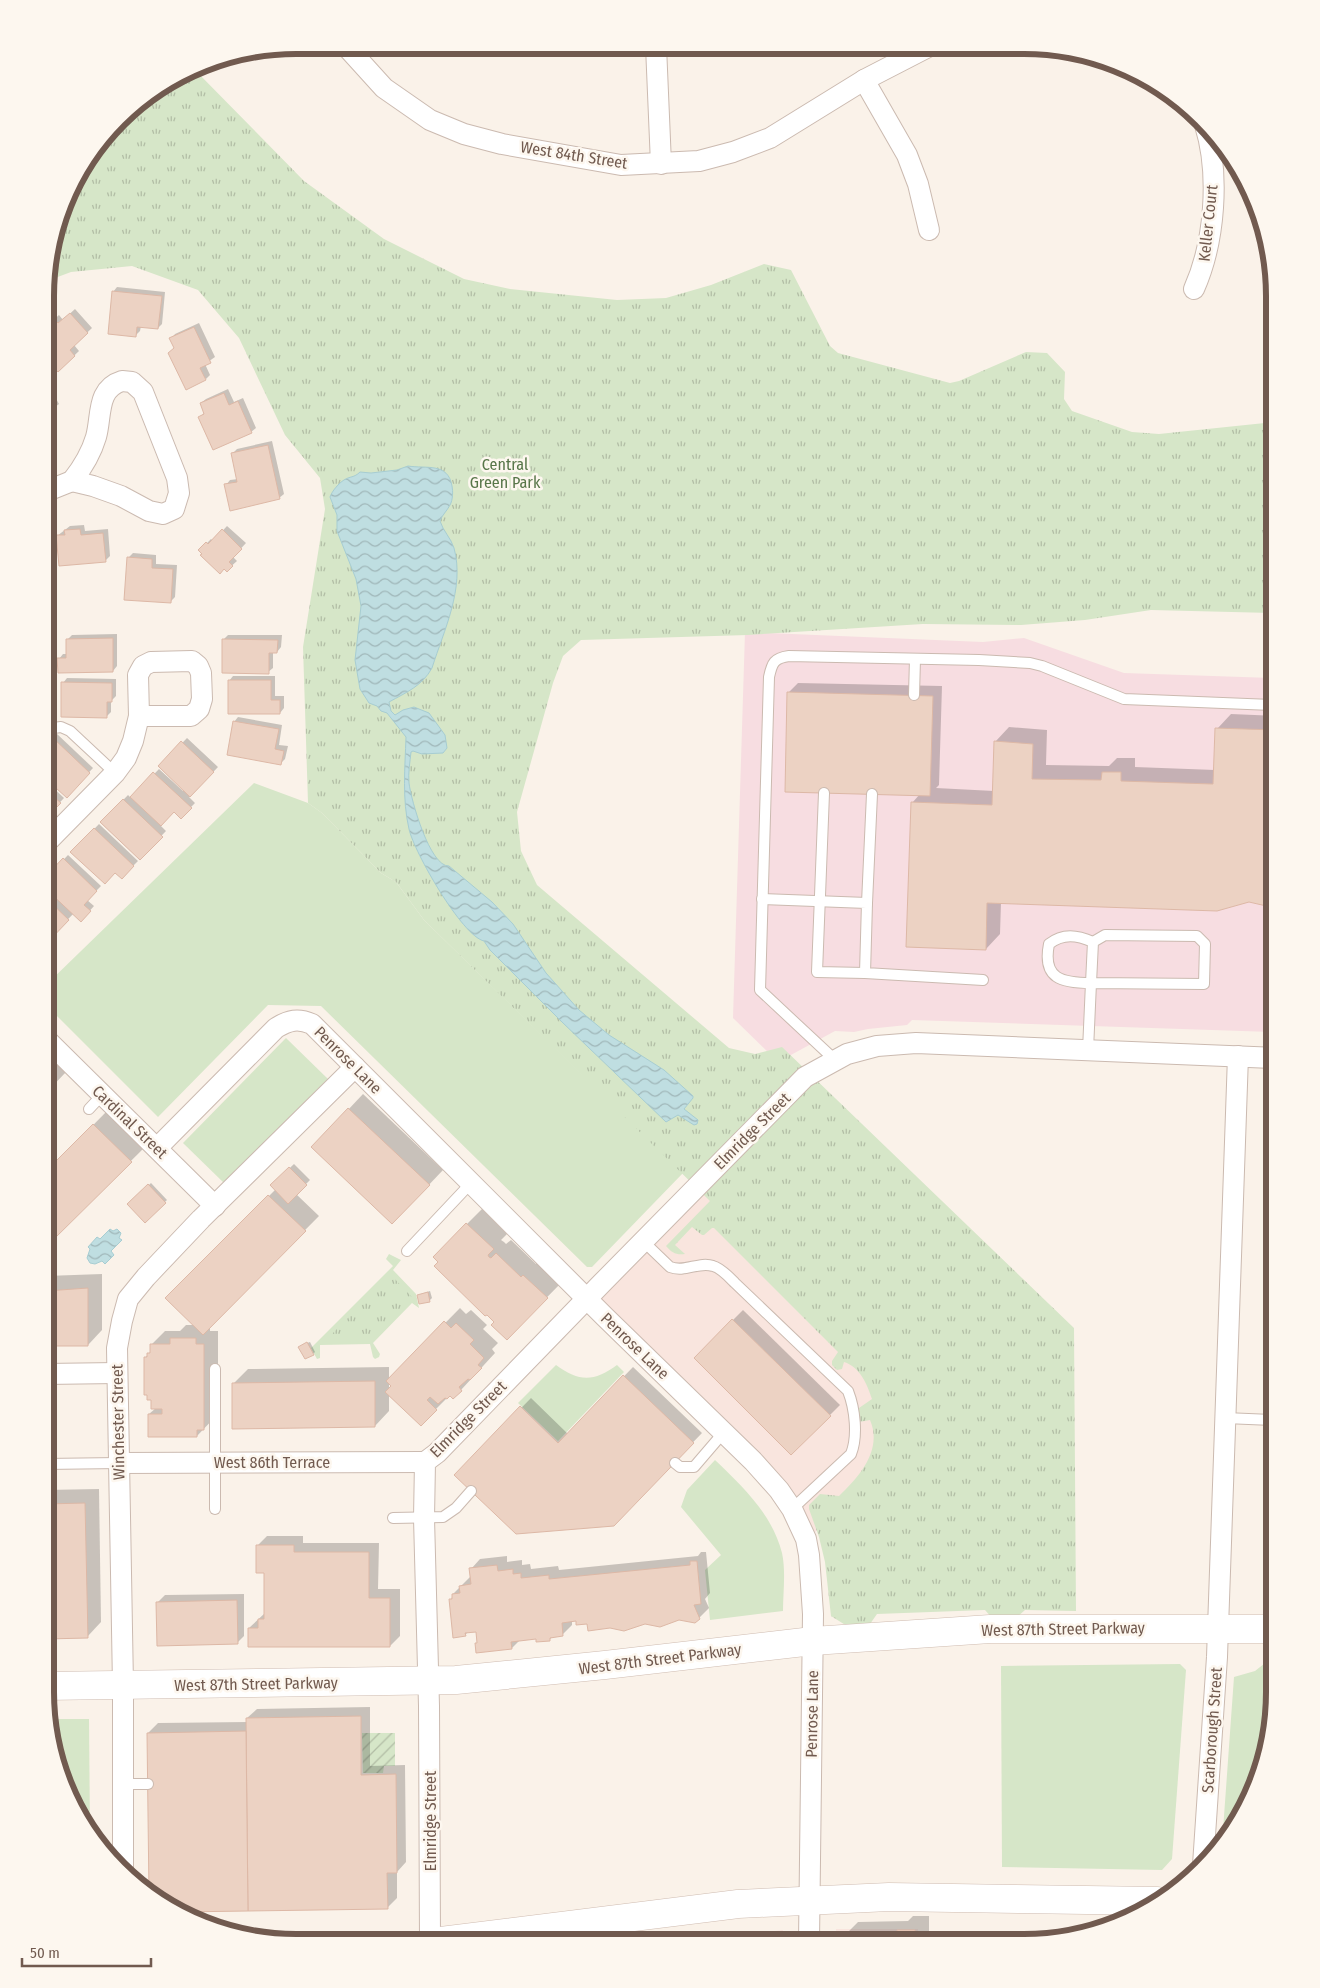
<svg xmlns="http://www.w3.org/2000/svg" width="1320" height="1988" viewBox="0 0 1320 1988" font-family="'Fira Sans Condensed',sans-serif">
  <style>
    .commercial { fill: #f9e5de }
    .medical { fill: #f7dde1 }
    .grass { fill: #d6e6c8 }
    .park { fill: url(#park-tufts) }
    .garden { fill: url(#garden-furrows) }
    .water { fill: url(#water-waves); stroke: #a7cdd2 }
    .shadow { fill: #0003; fill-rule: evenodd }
    .building { fill: #ecd2c3; stroke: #ddb8a6 }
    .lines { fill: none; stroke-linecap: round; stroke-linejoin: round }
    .service-casing { stroke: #cbbab0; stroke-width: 12 }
    .minor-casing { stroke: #cbbab0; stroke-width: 22 }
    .secondary-casing { stroke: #cfbcb1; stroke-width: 29 }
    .service { stroke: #fff; stroke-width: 10 }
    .minor { stroke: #fff; stroke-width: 20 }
    .secondary { stroke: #fff; stroke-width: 28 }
    .labels { text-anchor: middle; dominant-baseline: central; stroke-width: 5; stroke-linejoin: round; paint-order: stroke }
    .street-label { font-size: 16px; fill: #715a4f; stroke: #fdf7ef }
    .park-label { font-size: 16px; fill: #587649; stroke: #fdf7ef }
    .rim { fill: none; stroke: #715a4f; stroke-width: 6 }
  </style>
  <defs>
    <pattern id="park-tufts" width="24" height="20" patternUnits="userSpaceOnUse" patternTransform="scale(1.25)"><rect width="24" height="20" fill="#d6e6c8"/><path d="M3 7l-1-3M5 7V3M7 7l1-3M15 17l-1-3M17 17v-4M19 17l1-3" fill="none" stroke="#b2bda5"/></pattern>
    <pattern id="garden-furrows" width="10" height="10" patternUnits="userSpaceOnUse" patternTransform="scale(1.25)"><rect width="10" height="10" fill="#d6e6c8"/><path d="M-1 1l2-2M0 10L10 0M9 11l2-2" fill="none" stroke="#b2bda5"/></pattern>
    <pattern id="water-waves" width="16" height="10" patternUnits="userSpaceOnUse" patternTransform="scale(1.25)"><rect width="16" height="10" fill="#bfdee1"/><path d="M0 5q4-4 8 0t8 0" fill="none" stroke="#a0b7b9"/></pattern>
  </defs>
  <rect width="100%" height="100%" fill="#faf2e9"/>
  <g class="commercial">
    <polygon points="700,1187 887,1377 888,1463 808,1539 801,1522 591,1299"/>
    <polygon points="836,1929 918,1929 918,1943 836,1942"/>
    <polygon points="783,1930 781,1942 679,1942"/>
  </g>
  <polygon class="medical" points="745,632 983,642 1024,638 1124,673 1275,678 1275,1032 912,1020 907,1025 868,1029 854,1032 835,1031 778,1062 733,1018"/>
  <g class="grass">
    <polygon points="254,783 308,803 322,813 381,873 396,882 424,920 683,1173 592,1267 587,1267 321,1006 268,1005 158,1117 46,1005 46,985"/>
    <polygon points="286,1038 328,1079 225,1184 183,1143"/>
    <polygon points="389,1254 401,1260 393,1270 416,1294 419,1308 412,1303 373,1343 380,1354 379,1357 375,1359 373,1357 370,1344 320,1345 320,1358 317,1359 311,1348 393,1266 386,1259"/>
    <path d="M556,1365C579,1382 594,1382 617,1365L624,1372L558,1441L518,1403Z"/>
    <path d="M715,1460C743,1487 772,1514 782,1553C786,1571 783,1593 783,1611L710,1620L705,1570L721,1555L681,1507L687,1490Z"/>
    <path d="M1274,1656C1274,1673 1277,1692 1274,1710C1268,1756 1253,1808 1222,1844L1234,1677L1255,1671Z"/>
    <polygon points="1180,1664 1186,1670 1172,1859 1162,1870 1002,1867 1001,1666"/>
    <polygon points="50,1719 89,1719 90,1833 64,1788"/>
    <polygon points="947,1935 1061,1936 1024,1943 947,1943"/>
  </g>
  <g class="park">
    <path d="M195,70L304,181L384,239L464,279L510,289L617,300L666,298L711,285L764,264L791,270L830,346L838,353L950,383L959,381L1026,352L1047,353L1065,372L1064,399L1072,411L1132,432L1159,434L1275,422V613L1151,610L1085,620L1021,625L923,624L748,635L581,640L563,656L553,683L517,812L521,851L537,885L729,1048L755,1054L782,1047L1074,1328L1076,1611L1025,1610L1016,1618H992L985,1610L877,1614L870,1624L847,1626L831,1616L825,1562L819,1537L809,1509V1505L820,1494L839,1496C859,1477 883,1450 870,1420L859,1422V1408L872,1399C867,1384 860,1367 844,1362L842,1369L837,1370L832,1365V1361L838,1352L714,1228H712L704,1235H702L692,1227L675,1245L685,1254C676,1255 672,1253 666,1246L710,1201L424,920L396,882L381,873L322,813L308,803L303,647L325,509L320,478L285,435L239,338L198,290L132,266L71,272L47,281V263L79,171L131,107Z"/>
    <polygon points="391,1275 412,1297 369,1339 326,1340"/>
  </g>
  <polygon class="garden" points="362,1733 395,1733 395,1766 384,1766 383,1773 363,1773"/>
  <g class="water">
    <path d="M408,466C426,469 448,462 452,486C453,491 453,500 450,505C447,511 442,515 440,521C443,531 451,538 454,548C465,588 444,630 432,668C422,686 407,692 389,702L391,711L395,715L403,710L414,707L429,713L445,735L447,748L443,753L422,754L413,751L411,752C410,762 408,773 409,783C411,800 430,867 449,866L492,902L513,924L546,973L579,1010L609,1035L664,1070L693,1096V1098L684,1109L698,1120L697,1124L694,1125L678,1115L666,1122L562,1022L490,950L484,941C462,936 414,852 409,829C402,799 405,768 406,737L387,713L381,711L377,706L369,703L360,689L355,660L361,606L356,579L337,531V515L330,497C332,491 339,483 344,480C350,476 354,478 360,472L371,473L397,470Z"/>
    <polygon points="110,1229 113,1231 117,1229 121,1233 119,1238 122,1240 111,1251 114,1255 105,1264 102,1261 95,1264 90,1263 87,1258 90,1249 88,1247 97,1237 100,1239"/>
  </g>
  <g class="shadow">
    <polygon points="117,287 165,292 162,324 158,328 141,326 140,331 136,335 113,292"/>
    <polygon points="75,309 92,328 74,345 79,351 58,371 57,360 47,326 59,315 63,320"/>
    <polygon points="199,323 215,357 205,364 210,375 206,379 175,348 171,339 175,334"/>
    <polygon points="47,383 59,404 47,413"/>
    <polygon points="228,389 234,402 243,398 256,428 251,432 200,417 205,412 201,403 206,399"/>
    <polygon points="272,441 284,494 279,498 226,485 230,480 238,479 232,454 237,449"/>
    <polygon points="84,525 85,531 108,529 110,556 106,560 57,536 70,526"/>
    <polygon points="227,526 246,543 233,557 237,561 227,570 200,550 211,539 213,541"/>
    <polygon points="133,553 156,555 156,564 177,565 175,597 170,602 128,558"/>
    <polygon points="47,594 51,599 47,604"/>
    <polygon points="117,634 117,666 113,671 59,659 63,654 67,654 67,640 72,635"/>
    <polygon points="228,635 282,635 281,647 277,652 273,652 273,668 268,672 224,639"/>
    <polygon points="233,676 275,676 275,696 284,696 284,708 280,713 229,681"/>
    <polygon points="67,678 116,679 116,696 111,701 111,712 107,716 63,683"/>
    <polygon points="798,683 942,686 939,785 936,788 994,791 995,742 1009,727 1047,730 1046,765 1109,766 1117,758 1135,758 1135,767 1215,770 1217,729 1231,714 1275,716 1275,907 1254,901 1001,902 1000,934 986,949 912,803 920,794 789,692"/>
    <polygon points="238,717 282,725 279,745 288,746 285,759 281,763 234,722"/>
    <polygon points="56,733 93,768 67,796 46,743"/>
    <polygon points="187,738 218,767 189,797 195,803 181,817 174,811 160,825 166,831 140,858 102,822 128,795 131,798 159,769 183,791 184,789 160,766"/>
    <polygon points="46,781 64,798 46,817"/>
    <polygon points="99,824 138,861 122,877 115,871 72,852"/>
    <polygon points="68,855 101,886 87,900 94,906 85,916 74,913 46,942 46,878"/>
    <polygon points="46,1052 66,1072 46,1093"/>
    <polygon points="363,1094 443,1170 407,1208 313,1147"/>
    <polygon points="108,1110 145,1147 52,1239 46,1233 46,1173"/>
    <polygon points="294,1164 310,1180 296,1194 319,1216 210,1326 210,1331 218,1331 218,1414 197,1436 149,1414 156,1408 152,1399 145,1358 151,1351 151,1345 165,1331 180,1331 186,1325 194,1325 167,1298 276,1189 272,1185"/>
    <polygon points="151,1183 167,1200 145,1221 129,1204"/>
    <polygon points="482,1209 507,1234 501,1240 504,1242 506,1244 511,1240 536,1264 538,1261 561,1283 507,1338 496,1322 434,1257"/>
    <polygon points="102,1274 102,1330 88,1345 46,1345 46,1276"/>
    <polygon points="430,1291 432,1298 430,1300 418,1295"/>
    <path d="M460,1308L466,1314L471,1310L487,1325L483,1329L498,1343L492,1349L495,1353L461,1390L453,1397L450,1395L421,1424L389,1394V1411L375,1426L233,1384L248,1369L389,1367V1380ZM389,1382L393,1386L389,1390Z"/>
    <polygon points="743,1310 840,1405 791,1454 695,1358"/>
    <polygon points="310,1342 315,1352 313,1354 302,1345"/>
    <polygon points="633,1367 702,1433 614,1524 456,1475 531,1398 568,1434"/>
    <polygon points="99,1489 101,1622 87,1637 45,1638 45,1490"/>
    <polygon points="267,1536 303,1536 303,1543 379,1543 378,1589 400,1589 400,1636 390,1646 249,1628 265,1613 265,1571 257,1546"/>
    <polygon points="701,1552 706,1552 710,1593 705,1599 709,1608 699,1618 645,1623 572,1620 572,1625 562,1635 553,1636 550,1639 537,1638 520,1640 512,1648 476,1644 478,1641 477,1631 468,1632 465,1635 451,1600 453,1594 470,1577 471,1569 480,1559 507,1556 507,1562 522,1560 522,1565 530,1564 531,1569 558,1566 559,1570 698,1556"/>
    <polygon points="244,1594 244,1636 237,1643 157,1603 165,1595"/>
    <polygon points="370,1707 370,1766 405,1765 406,1862 397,1872 397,1898 387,1908 177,1911 150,1895 148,1733 158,1723 247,1722 247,1718 257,1709"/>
    <polygon points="913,1916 929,1916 929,1943 844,1942 844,1936 858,1922 908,1921"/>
    <polygon points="767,1936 773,1936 778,1942 748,1942 761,1941"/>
    <polygon points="734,1937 734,1942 687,1942"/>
  </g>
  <g class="building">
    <polygon points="112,291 162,296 158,329 137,327 136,337 108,334"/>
    <polygon points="70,313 88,333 70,350 75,356 58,372 50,364 55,360 47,351 47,325 54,319 58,323"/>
    <polygon points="194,327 211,363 200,368 206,380 186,390 168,353 174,348 169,338"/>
    <polygon points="224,393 229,405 238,401 252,433 213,450 198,417 204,414 200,403"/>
    <polygon points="47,395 56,409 47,414"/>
    <polygon points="268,445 280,499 230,511 224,484 237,482 231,453"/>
    <polygon points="80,529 81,535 103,533 106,562 59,566 56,535 65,535 64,530"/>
    <polygon points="222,529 242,549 229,562 233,566 227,572 224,569 220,574 200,555 202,554 198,550 206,542 208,544"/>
    <polygon points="127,557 152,559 152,568 173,569 171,603 124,600"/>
    <polygon points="113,638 113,672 58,673 57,658 66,658 66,639"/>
    <polygon points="222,639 278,640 277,653 269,653 269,674 222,673"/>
    <polygon points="228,680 271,680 271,700 280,700 280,714 228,714"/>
    <polygon points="61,682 112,683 112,702 107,702 107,718 61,717"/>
    <polygon points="787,692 933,696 930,796 785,792"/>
    <polygon points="233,721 279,729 275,749 284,751 281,765 227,755"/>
    <polygon points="1215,728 1275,730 1275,908 1249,902 1217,911 987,903 986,950 906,947 911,802 992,805 994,741 1033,744 1032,779 1101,780 1102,772 1121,772 1121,781 1213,784"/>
    <polygon points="51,736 90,773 67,798 46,779 46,741"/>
    <polygon points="181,741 214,772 190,797 158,766"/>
    <polygon points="153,772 192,808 181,819 174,812 161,826 130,797"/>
    <polygon points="46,790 61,803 46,818"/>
    <polygon points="123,799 163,837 140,860 100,822"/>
    <polygon points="94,828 134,866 122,879 115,873 105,884 70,852"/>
    <polygon points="63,858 97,891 84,905 91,911 81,922 46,889 46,876"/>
    <polygon points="46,898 69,920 46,944"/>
    <polygon points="46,1081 53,1088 46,1095"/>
    <polygon points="348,1108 430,1185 392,1224 311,1147"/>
    <polygon points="93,1124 132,1162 52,1241 46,1235 46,1171"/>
    <polygon points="289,1167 307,1185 288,1204 270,1185"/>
    <polygon points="148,1184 166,1203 145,1223 127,1204"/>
    <polygon points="268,1195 306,1231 203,1335 165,1298"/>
    <polygon points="466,1223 494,1249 488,1255 489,1257 491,1258 496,1253 521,1277 523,1275 548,1298 507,1340 491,1325 494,1322 487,1315 485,1316 434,1266 438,1262 433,1257"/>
    <polygon points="88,1288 88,1346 46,1346 46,1291"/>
    <polygon points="428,1292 430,1302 419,1304 417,1295"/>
    <polygon points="732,1319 831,1416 791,1455 694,1358"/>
    <polygon points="444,1321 451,1328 456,1323 474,1340 470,1344 484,1358 478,1365 482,1368 470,1380 468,1379 459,1387 462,1391 453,1399 450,1396 447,1399 445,1398 438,1404 430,1397 427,1400 437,1410 421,1426 385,1392 391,1386 386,1381"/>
    <polygon points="170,1338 196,1338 196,1344 204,1344 204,1430 197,1430 197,1437 148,1437 148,1414 162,1414 162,1409 151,1409 151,1400 147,1400 147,1395 144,1395 144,1357 147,1357 147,1353 150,1353 150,1344 170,1344"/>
    <polygon points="307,1342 314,1355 305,1359 298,1347"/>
    <polygon points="623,1375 694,1443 614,1526 516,1534 454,1475 520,1406 558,1443"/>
    <polygon points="375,1381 375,1427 232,1429 232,1383"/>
    <polygon points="85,1503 88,1638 45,1639 45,1504"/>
    <polygon points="256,1545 294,1545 294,1552 369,1552 369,1598 390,1598 390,1647 248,1647 248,1628 258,1628 258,1619 264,1619 264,1573 256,1573"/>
    <polygon points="690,1561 697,1561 701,1604 694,1605 700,1619 695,1623 679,1620 660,1627 645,1624 624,1631 610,1628 588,1631 587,1624 576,1625 576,1621 562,1623 563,1636 550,1638 550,1641 536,1642 536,1639 511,1642 512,1649 476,1653 475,1643 477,1643 476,1632 465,1633 466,1636 453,1638 449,1599 452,1599 452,1594 460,1593 459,1586 471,1584 469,1568 497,1565 498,1571 513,1569 513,1574 521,1573 521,1578 549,1575 549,1579 690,1565"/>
    <polygon points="237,1600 238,1644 157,1646 156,1602"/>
    <polygon points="361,1716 361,1775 396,1774 397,1873 387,1873 388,1909 248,1911 246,1718"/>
    <polygon points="246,1731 248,1911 179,1912 149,1894 147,1733"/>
    <polygon points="897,1930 915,1930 915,1943 842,1942 842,1936 897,1935"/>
  </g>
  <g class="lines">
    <g class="service-casing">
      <g id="service">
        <polyline points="914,695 915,659"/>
        <polyline points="46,729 61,727 70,731 115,773"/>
        <polyline points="824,793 817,972 865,973"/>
        <polyline points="762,899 867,903 865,973 983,980"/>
        <polyline points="867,903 872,794"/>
        <polyline points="1270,988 1275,988"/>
        <path d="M1088,1050L1091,983L1204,984L1205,944L1197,936L1105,935L1093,942L1091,983C1062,983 1042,979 1049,944C1063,933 1077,935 1093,942"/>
        <path d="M835,1060L760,990L769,677C772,663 774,658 789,656L979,660L1030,663L1042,666L1124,699L1275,705"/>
        <polyline points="89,1109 102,1095"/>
        <path d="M643,1241L670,1267C685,1273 699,1261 713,1266C721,1268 729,1277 735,1283L848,1391C855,1409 858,1436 851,1454L792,1509"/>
        <polyline points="407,1251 471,1183"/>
        <polyline points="215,1369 215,1509"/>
        <polyline points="1225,1418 1275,1420"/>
        <polyline points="675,1463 680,1467 694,1467 724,1432"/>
        <polyline points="45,1464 119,1463"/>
        <polyline points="393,1518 443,1517 456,1508 471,1491"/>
        <polyline points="123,1784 148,1784"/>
      </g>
    </g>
    <g class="minor-casing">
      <g id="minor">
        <polyline points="345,45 384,88 430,120 464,134 502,144 621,165 699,161 733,152 770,138 864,80 928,47"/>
        <polyline points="656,46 661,164"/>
        <polyline points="864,80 907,155 918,184 929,230"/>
        <path d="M1194,289C1215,242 1220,174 1205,125"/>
        <path d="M122,381L132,382L143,392L177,478L179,493L174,509L163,514L149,511L121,496L93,486L72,481C83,467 91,454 96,437C102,416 96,389 122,381Z"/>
        <polyline points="47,491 72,481"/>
        <polyline points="46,843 115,773 126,758 133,741 139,716 138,675 143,666 151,662 192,661 198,666 201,673 202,699 199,709 191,716 139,716"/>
        <polyline points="46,1039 215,1206"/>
        <path d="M157,1148L276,1028C289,1020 298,1018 312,1024L605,1317L753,1461L779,1490L792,1509L806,1539L809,1555L813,1614L809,1942"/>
        <polyline points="45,1374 117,1373"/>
        <polyline points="119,1463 425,1462"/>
        <polyline points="1203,1865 1217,1657 1238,1056"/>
        <polyline points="123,1870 123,1685 117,1348 122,1321 128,1299 146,1277 201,1219 355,1067"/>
        <polyline points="430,1941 429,1706 424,1518 425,1462 437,1453 602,1283 805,1077 847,1054 877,1046 916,1043 1275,1058"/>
      </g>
    </g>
    <g class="secondary-casing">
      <g id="secondary">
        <polyline points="45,1686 456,1680 605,1665 813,1641 990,1629 1274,1629"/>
        <polyline points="441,1941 738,1904 889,1897 1157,1901"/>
      </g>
    </g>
    <use href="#service" class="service"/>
    <use href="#minor" class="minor"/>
    <use href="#secondary" class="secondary"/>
  </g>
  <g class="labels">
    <g class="street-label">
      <text transform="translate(574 155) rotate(9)">West 84th Street</text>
      <text transform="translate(1208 223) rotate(-84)">Keller Court</text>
      <text transform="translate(348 1060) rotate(45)">Penrose Lane</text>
      <text transform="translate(130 1122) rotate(44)">Cardinal Street</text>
      <text transform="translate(752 1131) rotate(-45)">Elmridge Street</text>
      <text transform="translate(635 1346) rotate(44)">Penrose Lane</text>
      <text transform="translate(468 1419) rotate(-45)">Elmridge Street</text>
      <text transform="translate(118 1422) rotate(-91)">Winchester Street</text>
      <text x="272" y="1462">West 86th Terrace</text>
      <text transform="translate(1063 1629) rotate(-1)">West 87th Street Parkway</text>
      <text transform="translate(660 1659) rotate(-7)">West 87th Street Parkway</text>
      <text transform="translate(256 1684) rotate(-1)">West 87th Street Parkway</text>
      <text transform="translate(812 1714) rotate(-89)">Penrose Lane</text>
      <text transform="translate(1212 1730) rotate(-86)">Scarborough Street</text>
      <text transform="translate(430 1821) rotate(-90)">Elmridge Street</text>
    </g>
    <g class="park-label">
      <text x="505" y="464">Central<tspan x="505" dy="18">Green Park</tspan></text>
    </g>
  </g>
  <path d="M0 0H1320V1988H0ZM296 54H1024A242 242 0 0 1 1266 296V1692A242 242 0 0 1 1024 1934H296A242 242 0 0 1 54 1692V296A242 242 0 0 1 296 54Z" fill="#fdf7ef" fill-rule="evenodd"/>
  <path class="rim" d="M296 54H1024A242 242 0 0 1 1266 296V1692A242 242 0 0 1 1024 1934H296A242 242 0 0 1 54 1692V296A242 242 0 0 1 296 54Z"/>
  <path d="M22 1958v8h129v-8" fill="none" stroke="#715a4f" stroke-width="2.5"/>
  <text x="30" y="1958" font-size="15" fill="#715a4f" stroke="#fdf7ef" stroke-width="4" paint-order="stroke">50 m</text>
</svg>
